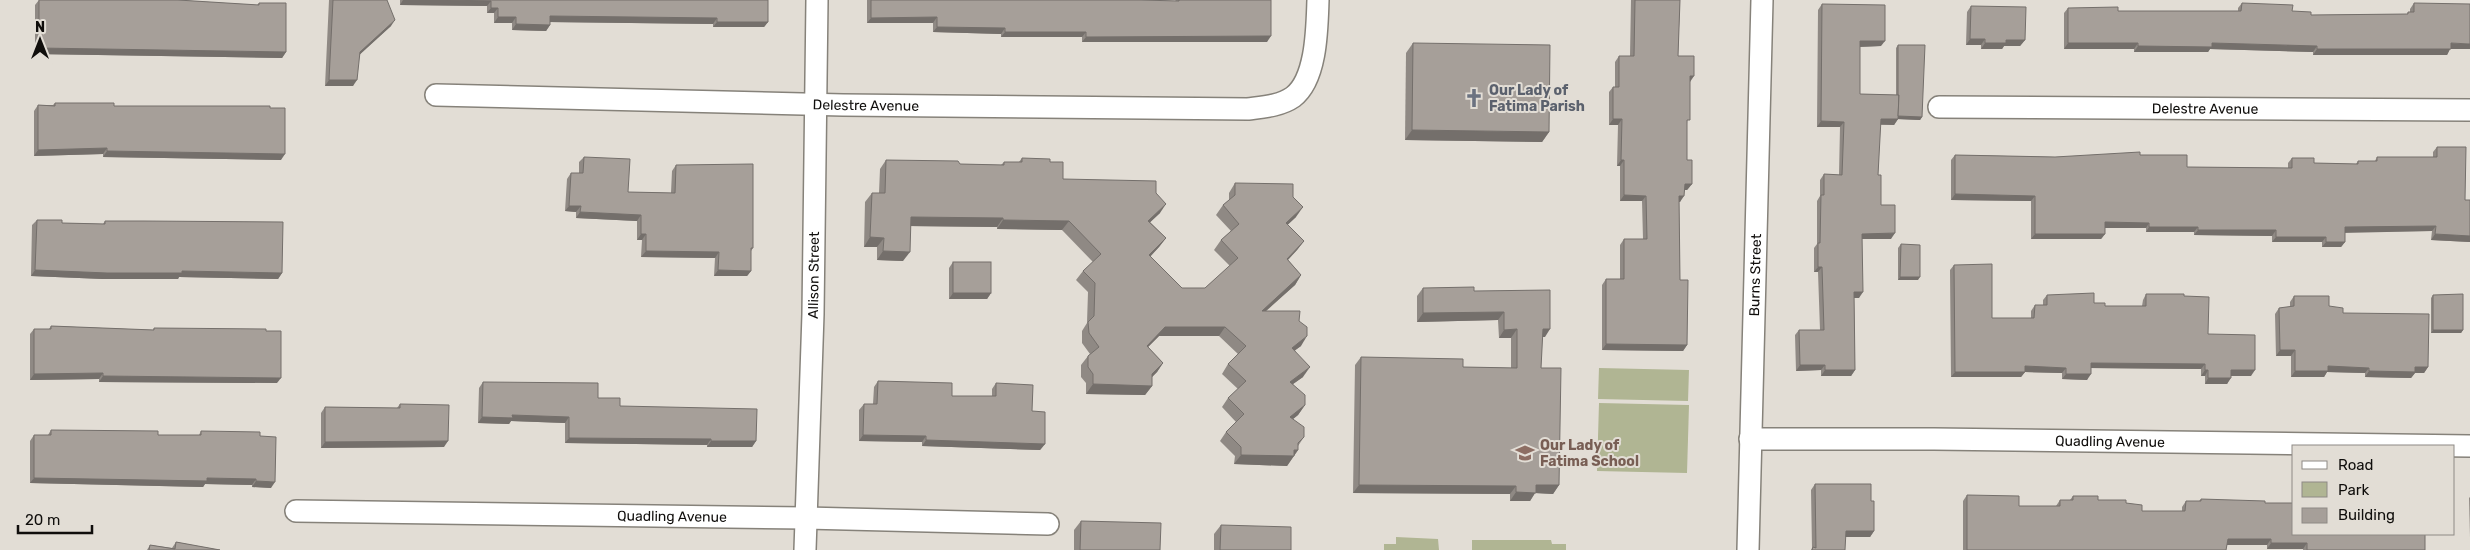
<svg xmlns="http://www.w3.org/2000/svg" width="2470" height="550" viewBox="0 0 2470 550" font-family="Rubik,sans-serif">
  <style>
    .green { fill: #b0b593 }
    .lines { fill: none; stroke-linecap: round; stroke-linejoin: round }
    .minor-casing { stroke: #86827a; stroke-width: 24 }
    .minor { stroke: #fff; stroke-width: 21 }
    .wall { fill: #8f8984 }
    .shaded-wall { fill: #746f6b }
    .building { fill: #a69f99; stroke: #746f6b }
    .labels { text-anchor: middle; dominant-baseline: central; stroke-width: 4; stroke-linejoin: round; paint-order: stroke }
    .worship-label { font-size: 14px; font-weight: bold; fill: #5b616d; stroke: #e2ddd5; text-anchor: start }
    .street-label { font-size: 14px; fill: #100e0c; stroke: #e2ddd5 }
    .education-label { font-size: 14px; font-weight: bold; fill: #785e54; stroke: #e2ddd5; text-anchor: start }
  </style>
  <rect width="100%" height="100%" fill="#e2ddd5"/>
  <g class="green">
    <polygon points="1599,368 1689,370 1688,401 1598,399"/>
    <polygon points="1599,403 1689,405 1687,473 1597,471"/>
    <polygon points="1396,537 1438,539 1439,550 1384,550 1384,544 1396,544"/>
    <polygon points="1472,540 1551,540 1552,544 1566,544 1566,550 1472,550"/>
  </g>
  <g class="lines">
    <g class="minor-casing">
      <g id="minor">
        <path id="s1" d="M436,95L843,105L1248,109C1263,107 1280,106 1293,97C1317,79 1317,27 1318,0"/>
        <path id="s2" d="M1939,107L2470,110"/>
        <path id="s3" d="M1750,439H1934L2470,446"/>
        <path id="s4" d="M296,511L806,518L1048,524"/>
        <path id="s5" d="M805,550L813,314L817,0"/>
        <path id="s6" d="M1748,550L1762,0"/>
      </g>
    </g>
    <use href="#minor" class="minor"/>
  </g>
  <g class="wall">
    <polygon points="39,0 178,0 257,5 259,3 286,52 282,58 35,54 35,5"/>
    <polygon points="329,0 387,0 391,26 360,54 353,86 325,86"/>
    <polygon points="400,0 768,0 768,22 764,27 713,27 713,24 550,22 550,25 546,31 512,30 512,23 494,23 494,13 487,13 487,6 400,5"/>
    <polygon points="867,0 1141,0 1175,1 1176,0 1271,0 1267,42 1082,42 1082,37 1001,37 1001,34 933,32 933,23 867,23"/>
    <polygon points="1631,0 1680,0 1678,56 1690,82 1687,124 1687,160 1692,184 1687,190 1684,190 1680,202 1679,202 1680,280 1687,345 1683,351 1602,350 1602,285 1606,279 1620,279 1620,245 1624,239 1643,239 1642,201 1620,201 1620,166 1617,166 1618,125 1609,125 1609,92 1613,87 1615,87 1615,62 1619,56 1630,56"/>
    <polygon points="2242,3 2311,15 2407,14 2408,12 2410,12 2410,9 2414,3 2450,49 2447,55 2313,55 2313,52 2210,49 2208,52 2134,52 2134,49 2064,49 2064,13 2068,8 2118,11 2238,11 2238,8"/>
    <polygon points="1822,4 1881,46 1860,47 1860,94 1896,95 1896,48 1898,45 1922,117 1920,120 1898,119 1894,125 1880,125 1878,175 1881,205 1891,239 1862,239 1859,298 1854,298 1855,370 1851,376 1821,376 1821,370 1796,371 1795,335 1799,330 1820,330 1818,272 1814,272 1814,248 1817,244 1817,201 1820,196 1820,180 1824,174 1839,175 1840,127 1817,127 1818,10"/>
    <polygon points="1971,6 2025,40 2020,46 2004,46 2002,49 1981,49 1981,45 1966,45 1967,12"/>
    <polygon points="1413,43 1549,132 1542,142 1405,140 1406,53"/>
    <polygon points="55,103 114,106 270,108 281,160 103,157 103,154 34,156 34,111 38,105 53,105"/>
    <polygon points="2437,147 2465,200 2470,200 2470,242 2431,240 2432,231 2345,232 2345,242 2341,247 2322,247 2322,242 2272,242 2272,236 2194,235 2194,232 2146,232 2146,228 2105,228 2105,234 2101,239 2031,239 2031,201 1951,200 1951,160 1955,155 2055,157 2140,155 2187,167 2288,168 2288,163 2292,158 2314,163 2356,164 2358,161 2375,161 2377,157 2433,157 2433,152"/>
    <polygon points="584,157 628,192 671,193 672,171 676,165 753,248 751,251 751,271 747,276 714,276 715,258 641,257 642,240 637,240 637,221 576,218 576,212 565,211 567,179 571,173 579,173 579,162"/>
    <polygon points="1022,158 1050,162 1063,179 1156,193 1160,213 1150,222 1166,238 1159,247 1150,257 1182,288 1205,288 1230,266 1214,250 1221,240 1231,231 1216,215 1223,205 1229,200 1229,193 1235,183 1293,197 1296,217 1287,225 1304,241 1297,250 1288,260 1301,275 1295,285 1265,311 1299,321 1301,346 1295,350 1303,377 1293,384 1305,405 1298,415 1293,419 1304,437 1298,446 1298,450 1287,466 1234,464 1235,456 1220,441 1226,432 1236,422 1222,407 1228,398 1238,389 1222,374 1228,364 1238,354 1219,336 1159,336 1148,347 1163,363 1157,372 1152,377 1152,386 1145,395 1086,394 1086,383 1081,377 1081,365 1088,356 1090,354 1082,343 1082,331 1087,323 1088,292 1076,280 1083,271 1093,262 1062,230 997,229 997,227 911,226 903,261 877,260 877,247 864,247 865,202 872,193 879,193 880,169 886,160 960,164 1001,165 1004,162 1019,162"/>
    <polygon points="37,220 62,223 103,224 105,221 282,273 278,279 179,277 178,279 103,279 31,276 32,225"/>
    <polygon points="1901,244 1918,280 1898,280 1898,248"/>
    <polygon points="953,262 991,293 987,299 949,299 949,268"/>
    <polygon points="1954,265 1992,318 2031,318 2031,311 2035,305 2043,305 2043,300 2047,295 2094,303 2105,306 2142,306 2143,300 2146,294 2184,296 2208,334 2251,376 2231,376 2227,384 2205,384 2205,376 2201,376 2201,369 2091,368 2087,380 2062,379 2062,373 2025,372 2021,377 1951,377 1950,270"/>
    <polygon points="1423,288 1474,291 1545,337 1542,337 1541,368 1559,485 1553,494 1535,493 1530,501 1510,501 1510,494 1353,493 1355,365 1361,357 1463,367 1511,368 1511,338 1499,338 1498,320 1417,322 1417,296"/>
    <polygon points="2433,295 2463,330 2461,333 2431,333 2431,298"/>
    <polygon points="2294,296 2329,306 2343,313 2428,367 2424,373 2415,373 2411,378 2365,377 2365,373 2327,372 2324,377 2291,377 2291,356 2276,356 2275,314 2279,308 2290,307 2290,302"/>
    <polygon points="51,326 153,330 154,328 266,331 277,383 99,382 99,379 30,380 30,334 34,329 49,329"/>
    <polygon points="878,381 952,396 992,396 992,389 996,383 1032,411 1045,444 1040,450 922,446 922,442 859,441 859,410 864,404 873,404 874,387"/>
    <polygon points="483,382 620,406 756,441 752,447 707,447 707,445 565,443 565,423 511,421 509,424 478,423 479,388"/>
    <polygon points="400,404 444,447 321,448 321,413 325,407 397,408"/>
    <polygon points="51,430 158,435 199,435 201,431 260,436 271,488 252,487 252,485 205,484 203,487 30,483 30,441 34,435 48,435"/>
    <polygon points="1815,484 1871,501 1874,531 1870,537 1845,537 1845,550 1811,550 1812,548 1811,490"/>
    <polygon points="1967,495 2019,506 2056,506 2060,500 2070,500 2073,496 2098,500 2126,503 2142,511 2182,511 2182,507 2186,501 2199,501 2201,499 2265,503 2425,550 2303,550 2303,549 2267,549 2267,545 2227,545 2226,550 1963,550 1963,501"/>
    <polygon points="2470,497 2470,537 2469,498"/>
    <polygon points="1081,521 1160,550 1074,550 1074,530"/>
    <polygon points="1221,525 1291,550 1214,550 1214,534"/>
    <polygon points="176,542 220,550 147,550 150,545 172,548"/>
  </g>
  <g class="shaded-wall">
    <polygon points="403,0 447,0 491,1 487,6 400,5"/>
    <polygon points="491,8 498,8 494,13 487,13"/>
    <polygon points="550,16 717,18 713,24 546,22"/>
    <polygon points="498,17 516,17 512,23 494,23"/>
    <polygon points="937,17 933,23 867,23 871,18"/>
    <polygon points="395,20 391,26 356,58 360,52"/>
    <polygon points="717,22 768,22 764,27 713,27"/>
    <polygon points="516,24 550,25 546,31 512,30"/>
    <polygon points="937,27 1005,28 1001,34 933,32"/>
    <polygon points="1005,32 1086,32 1082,37 1001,37"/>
    <polygon points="1271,36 1267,42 1082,42 1086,37"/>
    <polygon points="1970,39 1985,39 1981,45 1966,45"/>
    <polygon points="2006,40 2025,40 2020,46 2004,46 2002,49 1981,49 1985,43"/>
    <polygon points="1860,41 1885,41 1881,46 1856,47"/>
    <polygon points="2068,43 2138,43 2134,49 2064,49"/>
    <polygon points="2212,43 2317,46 2313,52 2210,49 2208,52 2134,52 2138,46"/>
    <polygon points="2451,43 2470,44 2470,49 2450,49 2447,55 2313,55 2317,49"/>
    <polygon points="39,48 286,52 282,58 35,54"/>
    <polygon points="1690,76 1694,76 1690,82"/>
    <polygon points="329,80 357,80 353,86 325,86"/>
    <polygon points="1898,116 1922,117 1920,120 1896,119"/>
    <polygon points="1613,119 1622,119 1618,125 1609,125"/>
    <polygon points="1881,119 1898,119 1894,125 1877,124"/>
    <polygon points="1821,121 1844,122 1840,127 1817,127"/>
    <polygon points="1412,130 1549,132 1542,142 1405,140"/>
    <polygon points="107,148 103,154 34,156 38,150"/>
    <polygon points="107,151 285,154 281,160 103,157"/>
    <polygon points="1621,160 1624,160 1620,166 1617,166"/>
    <polygon points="1685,184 1692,184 1687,190 1680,190"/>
    <polygon points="1955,194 2035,196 2031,201 1951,200"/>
    <polygon points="1624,195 1646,196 1642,201 1620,201"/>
    <polygon points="1679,196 1684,196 1680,202 1675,202"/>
    <polygon points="1166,204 1160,213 1142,230 1148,221"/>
    <polygon points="569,206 581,206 576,212 565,211"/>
    <polygon points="1303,207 1296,217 1279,233 1286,223"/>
    <polygon points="580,212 641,215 637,221 576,218"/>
    <polygon points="911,217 1003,218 997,227 904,226"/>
    <polygon points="1003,220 1069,221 1062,230 997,229"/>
    <polygon points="2105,222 2149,223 2146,228 2101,228"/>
    <polygon points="2436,226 2432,231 2341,233 2345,227"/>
    <polygon points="2149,227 2198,227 2194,232 2146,232"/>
    <polygon points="2198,230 2276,230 2272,236 2194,235"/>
    <polygon points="1895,233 1891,239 1858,239 1862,234"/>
    <polygon points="641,234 646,234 642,240 637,240"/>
    <polygon points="2035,234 2105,234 2101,239 2031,239"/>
    <polygon points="2435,234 2470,236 2470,242 2431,240"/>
    <polygon points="870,237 884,238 877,247 864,247"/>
    <polygon points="2276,237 2326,237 2322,242 2272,242"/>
    <polygon points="1166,238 1159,247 1142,265 1149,255"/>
    <polygon points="1304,241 1297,250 1280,268 1287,259"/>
    <polygon points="2326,242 2345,242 2341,247 2322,247"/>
    <polygon points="646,251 719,252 715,258 641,257"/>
    <polygon points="883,251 910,252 903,261 877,260"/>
    <polygon points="1818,267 1822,267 1818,272 1814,272"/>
    <polygon points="35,270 182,271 282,273 278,279 179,277 178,279 103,279 31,276"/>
    <polygon points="718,270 751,271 747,276 714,276"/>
    <polygon points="1301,275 1295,285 1255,321 1262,311"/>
    <polygon points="1900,277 1920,277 1918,280 1898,280"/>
    <polygon points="1854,292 1863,292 1859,298 1850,298"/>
    <polygon points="953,293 991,293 987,299 949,299"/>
    <polygon points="1504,312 1498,320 1417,322 1423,313"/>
    <polygon points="1165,327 1225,327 1219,336 1159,336 1140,355 1147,346"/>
    <polygon points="1517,329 1511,338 1499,338 1504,330"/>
    <polygon points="1543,329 1550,329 1545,337 1537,337"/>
    <polygon points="2433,330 2463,330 2461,333 2431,333"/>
    <polygon points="1307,336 1301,346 1286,357 1292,348"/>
    <polygon points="1606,344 1687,345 1683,351 1602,350"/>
    <polygon points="2280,350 2295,350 2291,356 2276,356"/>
    <polygon points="1163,363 1157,372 1146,383 1152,374"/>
    <polygon points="2091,363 2205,364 2201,369 2087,368"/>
    <polygon points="1800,365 1825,365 1821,370 1796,371"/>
    <polygon points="2025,366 2066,368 2062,373 2025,372 2021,377 1951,377 1955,372"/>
    <polygon points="2328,366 2369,368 2365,373 2327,372 2324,377 2291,377 2295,371"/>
    <polygon points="1310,367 1303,377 1283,391 1290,382"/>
    <polygon points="2415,367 2428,367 2424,373 2415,373 2411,378 2365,377 2369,371"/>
    <polygon points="1825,370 1855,370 1851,376 1821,376"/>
    <polygon points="2205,370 2208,370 2205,376 2201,376"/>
    <polygon points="2231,370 2255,370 2251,376 2227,376"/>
    <polygon points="103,373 99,379 30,380 34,374"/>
    <polygon points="2066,374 2091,374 2087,380 2062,379"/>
    <polygon points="103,376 281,378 277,383 99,382"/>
    <polygon points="2208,378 2231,378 2227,384 2205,384"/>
    <polygon points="1093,384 1152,386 1145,395 1086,394"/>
    <polygon points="1305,405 1298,415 1283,427 1290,417"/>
    <polygon points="512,415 569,417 565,423 511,421 509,424 478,423 482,417"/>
    <polygon points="863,435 926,436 922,442 859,441"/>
    <polygon points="569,438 711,439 707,445 565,443"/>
    <polygon points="926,440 1045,444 1040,450 922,446"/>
    <polygon points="448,441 444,447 321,448 325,442"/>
    <polygon points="711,441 756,441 752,447 707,447"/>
    <polygon points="1298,450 1287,466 1234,464 1241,455"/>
    <polygon points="34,478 207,478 256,479 252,485 205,484 203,487 30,483"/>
    <polygon points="256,481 275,482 271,488 252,487"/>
    <polygon points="1359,485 1516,486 1510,494 1353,493"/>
    <polygon points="1536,485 1559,485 1553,494 1535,493 1530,501 1510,501 1516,492"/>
    <polygon points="1846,531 1874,531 1870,537 1841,537"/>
    <polygon points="2228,539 2271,539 2267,545 2224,545"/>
    <polygon points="2271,543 2307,543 2303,549 2267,549"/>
  </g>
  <g class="building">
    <polygon points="39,0 178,0 259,5 259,3 286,3 286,52 39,48"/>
    <polygon points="333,0 387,0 395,20 360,52 357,80 329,80"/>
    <polygon points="447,0 768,0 768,22 717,22 717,18 550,16 550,25 516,24 516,17 498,17 498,8 491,8 491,1"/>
    <polygon points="871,0 1141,0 1179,1 1179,0 1271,0 1271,36 1086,37 1086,32 1005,32 1005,28 937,27 937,17 871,18"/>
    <polygon points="1635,0 1680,0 1678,56 1694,56 1694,76 1690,76 1690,120 1687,120 1687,160 1692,160 1692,184 1685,184 1684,196 1679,196 1680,280 1688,280 1687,345 1606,344 1606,279 1624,279 1624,239 1647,239 1646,196 1624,195 1624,160 1621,160 1622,119 1613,119 1613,87 1619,87 1619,56 1634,56"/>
    <polygon points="2242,3 2293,5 2292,11 2311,12 2311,15 2408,14 2408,12 2414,12 2414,3 2470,4 2470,44 2451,43 2451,49 2317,49 2317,46 2212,43 2212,47 2138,46 2138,43 2068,43 2068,8 2118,7 2118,11 2241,11"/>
    <polygon points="1822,4 1885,5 1885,41 1860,41 1860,94 1899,95 1898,119 1881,119 1878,175 1881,175 1881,205 1895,205 1895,233 1862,234 1863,292 1854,292 1855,370 1825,370 1825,365 1800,365 1799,330 1824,330 1822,267 1818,267 1818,243 1820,243 1821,195 1824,195 1824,174 1842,175 1844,122 1821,121"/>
    <polygon points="1971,6 2026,7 2025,40 2006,40 2006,43 1985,43 1985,39 1970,39"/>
    <polygon points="1413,43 1550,45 1549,132 1412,130"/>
    <polygon points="1898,45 1925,45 1922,117 1898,116 1899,95 1898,95"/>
    <polygon points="55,103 114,103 114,106 270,106 270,108 285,108 285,154 107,151 107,148 38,150 38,105 55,106"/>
    <polygon points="2437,147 2466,147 2465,200 2470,200 2470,236 2435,234 2436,226 2345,227 2345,242 2326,242 2326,237 2276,237 2276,230 2198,230 2198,227 2149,227 2149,223 2105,222 2105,234 2035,234 2035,196 1955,194 1955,155 2055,157 2140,152 2140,155 2187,155 2187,167 2292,168 2292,158 2314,158 2314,163 2358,164 2358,161 2377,161 2377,157 2437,157"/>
    <polygon points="584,157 630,159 628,192 675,193 676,165 753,164 753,248 751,248 751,271 718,270 719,252 646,251 646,234 641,234 641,215 580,212 581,206 569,206 571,173 583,173"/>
    <polygon points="1022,158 1050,159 1050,162 1063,162 1063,179 1156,181 1156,193 1166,204 1148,221 1166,238 1149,255 1182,288 1205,288 1238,258 1221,240 1239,224 1223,205 1235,195 1235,183 1293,184 1293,197 1303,207 1286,223 1304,241 1287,259 1301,275 1262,311 1300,311 1299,321 1307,327 1307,336 1292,348 1310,367 1290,382 1305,395 1305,405 1290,417 1304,427 1304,437 1298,443 1298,450 1294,450 1294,456 1241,455 1241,447 1226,432 1244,414 1228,398 1246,381 1228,364 1246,346 1225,327 1165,327 1147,346 1163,363 1152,374 1152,386 1093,384 1093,374 1088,367 1088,356 1099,347 1089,333 1088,322 1094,316 1095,283 1083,271 1101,254 1069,221 1003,220 1003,218 911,217 910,252 883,251 884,238 870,237 872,193 885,193 886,160 958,161 960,164 1004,165 1004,162 1022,162"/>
    <polygon points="37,220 62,220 62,223 105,224 105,221 143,221 283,222 282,273 182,271 182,273 107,273 35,270"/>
    <polygon points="1901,244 1920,245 1920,277 1900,277"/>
    <rect x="953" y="262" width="38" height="31"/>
    <polygon points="1992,264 1992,318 2034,318 2035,305 2047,305 2047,295 2094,293 2094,303 2105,303 2105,306 2146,306 2146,294 2184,294 2184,296 2209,297 2208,334 2255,335 2255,370 2231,370 2231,378 2208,378 2208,370 2205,370 2205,364 2091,363 2091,374 2066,374 2066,368 2025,366 2025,372 1955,372 1954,265"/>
    <polygon points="1474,287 1474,291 1550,290 1550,329 1543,329 1541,368 1561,368 1559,485 1536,485 1536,493 1516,492 1516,486 1359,485 1361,357 1463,359 1463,367 1517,368 1517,329 1504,330 1504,312 1423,313 1423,288"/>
    <polygon points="2463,294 2463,330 2433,330 2433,295"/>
    <polygon points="2294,296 2329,296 2329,306 2343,308 2343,313 2429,314 2428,367 2415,367 2415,372 2369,371 2369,368 2328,366 2328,371 2295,371 2295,350 2280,350 2279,308 2294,306"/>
    <polygon points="51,326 154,330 154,328 266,329 266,331 281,331 281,378 103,376 103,373 34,374 34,329 51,329"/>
    <polygon points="878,381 952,383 952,396 996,396 996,383 1033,385 1032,411 1045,412 1045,444 926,440 926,436 863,435 864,404 877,404"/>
    <polygon points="483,382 598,383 598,398 620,398 620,406 757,409 756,441 711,441 711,439 569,438 569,417 512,415 513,418 482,417"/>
    <polygon points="400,404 449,405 448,441 325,442 325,407 400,408"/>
    <polygon points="51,430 158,431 158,435 201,435 201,431 260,432 260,436 276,437 275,482 256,481 256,479 207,478 207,481 34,478 34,435 51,435"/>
    <polygon points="1815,484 1871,484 1871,501 1874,501 1874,531 1846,531 1845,550 1812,550 1813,547 1816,548"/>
    <polygon points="1967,495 2019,496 2019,506 2060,506 2060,500 2073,500 2073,496 2098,496 2098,500 2126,500 2126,503 2142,505 2142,511 2185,511 2186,501 2201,501 2201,499 2265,501 2265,503 2294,503 2294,534 2425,534 2425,550 2307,550 2307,543 2271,543 2271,539 2228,539 2226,550 1967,550"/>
    <polygon points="1081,521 1161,523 1160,550 1080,550"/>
    <polygon points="1221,525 1291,527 1291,550 1220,550"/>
    <polygon points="176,542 220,550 149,550 150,545 175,549"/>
  </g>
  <defs>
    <g id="church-bare" transform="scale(1.5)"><path d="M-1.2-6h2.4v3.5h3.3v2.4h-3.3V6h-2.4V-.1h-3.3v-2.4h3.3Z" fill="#6b7280" stroke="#e2ddd5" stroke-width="2.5" paint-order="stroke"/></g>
    <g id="school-bare" transform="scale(1.5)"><path d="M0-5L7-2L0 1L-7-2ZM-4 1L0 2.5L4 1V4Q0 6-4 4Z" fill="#8d6e63" stroke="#e2ddd5" stroke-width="2.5" paint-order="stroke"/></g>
  </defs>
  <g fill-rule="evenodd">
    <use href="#church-bare" x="1474" y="98"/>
    <use href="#school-bare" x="1525" y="453"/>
  </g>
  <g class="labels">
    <g class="worship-label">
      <text x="1489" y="90">Our Lady of<tspan x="1489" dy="16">Fatima Parish</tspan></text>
    </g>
    <g class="street-label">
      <text stroke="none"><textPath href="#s1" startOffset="430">Delestre Avenue</textPath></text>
      <text stroke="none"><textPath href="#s2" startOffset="266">Delestre Avenue</textPath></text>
      <text stroke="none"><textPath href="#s5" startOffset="275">Allison Street</textPath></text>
      <text stroke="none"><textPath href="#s6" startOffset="275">Burns Street</textPath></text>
      <text stroke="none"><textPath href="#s3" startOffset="360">Quadling Avenue</textPath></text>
      <text stroke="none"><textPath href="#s4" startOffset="376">Quadling Avenue</textPath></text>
    </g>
    <g class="education-label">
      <text x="1540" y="445">Our Lady of<tspan x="1540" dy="16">Fatima School</tspan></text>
    </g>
  </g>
  <rect x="2292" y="445" width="162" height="90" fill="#e2ddd5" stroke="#8e8a85"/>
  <rect x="2302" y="461" width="25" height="8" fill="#ffffff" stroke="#8e8a85"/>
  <text x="2338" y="470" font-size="15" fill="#100e0c">Road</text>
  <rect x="2302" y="482" width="25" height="15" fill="#b0b593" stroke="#8e8a85"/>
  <text x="2338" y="495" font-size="15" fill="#100e0c">Park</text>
  <rect x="2302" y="508" width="25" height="15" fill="#a69f99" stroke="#8e8a85"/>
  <text x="2338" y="520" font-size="15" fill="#100e0c">Building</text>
  <g transform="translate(40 40)" stroke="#e2ddd5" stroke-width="4" paint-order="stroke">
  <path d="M0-4L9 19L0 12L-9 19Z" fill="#100e0c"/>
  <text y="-8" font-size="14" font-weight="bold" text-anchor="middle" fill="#100e0c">N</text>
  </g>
  <path d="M18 525v8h74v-8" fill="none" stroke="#100e0c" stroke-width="2.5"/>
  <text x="25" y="525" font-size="15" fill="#100e0c" stroke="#e2ddd5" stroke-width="4" paint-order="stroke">20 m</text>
</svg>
